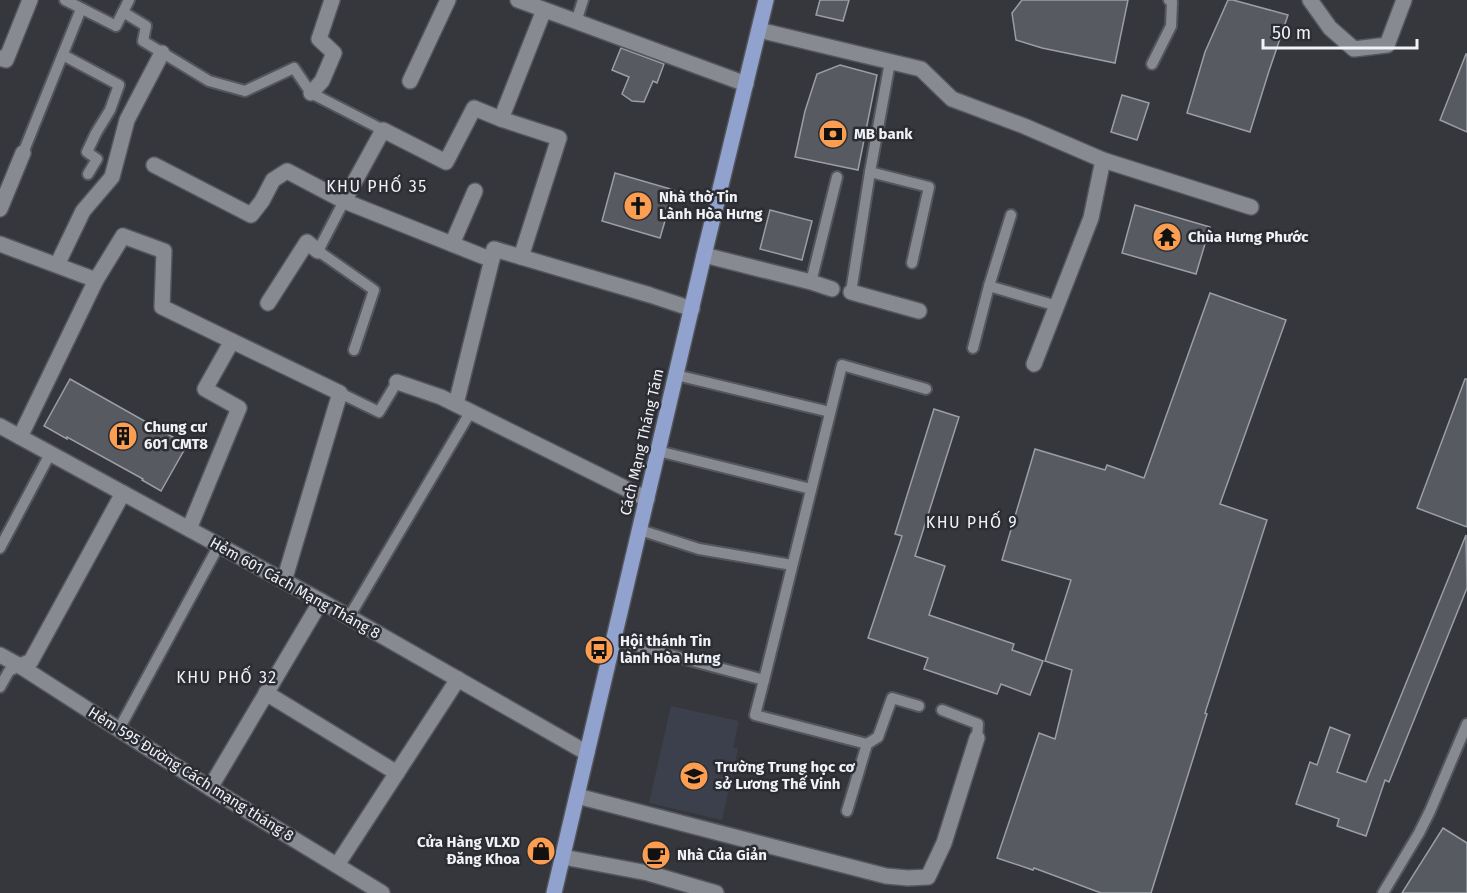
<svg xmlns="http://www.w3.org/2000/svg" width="1467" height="893" viewBox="0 0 1467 893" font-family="'Fira Sans',sans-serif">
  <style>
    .built { fill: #3b404c }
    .building { fill: #575a60; stroke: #9b9ea6; stroke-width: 1.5 }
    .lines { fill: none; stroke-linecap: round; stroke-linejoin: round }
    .service-casing { stroke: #53565b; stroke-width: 14 }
    .minor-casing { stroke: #53565b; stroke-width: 18 }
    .primary-casing { stroke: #53565b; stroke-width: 18 }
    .service { stroke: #878a91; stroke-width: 10 }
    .minor { stroke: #878a91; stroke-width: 15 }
    .primary { stroke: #91a2cf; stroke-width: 15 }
    .labels { text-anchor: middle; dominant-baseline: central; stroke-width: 5; stroke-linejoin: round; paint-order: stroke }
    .poi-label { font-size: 15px; font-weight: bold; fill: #f0f2f6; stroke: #2b2d33; text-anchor: start }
    .street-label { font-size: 15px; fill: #f0f2f6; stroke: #2b2d33 }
    .neighbourhood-label { font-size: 16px; letter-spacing: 1.5px; fill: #f0f2f6; stroke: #2b2d33 }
  </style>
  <rect width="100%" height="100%" fill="#35373d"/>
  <polygon class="built" points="671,706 739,721 733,747 738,749 722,820 649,803"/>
  <g class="building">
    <polygon points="820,0 849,0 843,21 816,15"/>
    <polygon points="1022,0 1128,0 1115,63 1042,48 1016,40 1012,13"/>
    <polygon points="1228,0 1233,0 1288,15 1269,71 1250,132 1187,113 1205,52"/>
    <polygon points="621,48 664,64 657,83 653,81 644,102 632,101 622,94 629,77 612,70"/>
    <polygon points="1466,54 1467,54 1467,132 1440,120"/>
    <polygon points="840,65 877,75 858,170 795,157 805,111 817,74"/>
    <polygon points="1122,95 1149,103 1137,140 1111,132"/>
    <polygon points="615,173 674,190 660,238 602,221"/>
    <polygon points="1135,205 1210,227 1196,274 1122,253"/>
    <polygon points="770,210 812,221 802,260 760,249"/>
    <polygon points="1210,293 1286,320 1220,504 1267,520 1205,713 1207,714 1151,893 1101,893 1034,868 1033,870 997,858 1039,733 1055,739 1072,670 1045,661 1071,580 1002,560 1035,449 1105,470 1107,465 1144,478"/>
    <polygon points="70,379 187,445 161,491 142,480 143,479 67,437 67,439 44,426"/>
    <polygon points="1465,379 1467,379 1467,527 1417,508"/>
    <polygon points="934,409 959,417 915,556 945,566 929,615 1014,644 1012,650 1043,661 1030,695 1001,684 997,694 924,669 928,658 868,638 902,536 895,534"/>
    <polygon points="1466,535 1467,588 1389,782 1385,780 1366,836 1337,826 1339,819 1296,804 1310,762 1317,765 1330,727 1350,735 1337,772 1366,782"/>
    <polygon points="1443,828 1467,843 1467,893 1402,893"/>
  </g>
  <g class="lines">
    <g class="service-casing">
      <g id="service">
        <polyline points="65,0 116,26 129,0"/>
        <polyline points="123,12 146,26 143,41 209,81 245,91 294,68 311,93 383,130"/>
        <polyline points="576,22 583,0"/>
        <polyline points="63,55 119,85 110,110 96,133 87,152 97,159 88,174"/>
        <polyline points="1152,64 1171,26 1172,2 1169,0"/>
        <polyline points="23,153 81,9"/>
        <polyline points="870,172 929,187 912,263"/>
        <polyline points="344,201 318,251 374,290 354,350"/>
        <polyline points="811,282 837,177"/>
        <polyline points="989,286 1057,306"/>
        <polyline points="851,292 870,172 890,62"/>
        <polyline points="973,348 989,286 1011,215"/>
        <polyline points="676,375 830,412"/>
        <polyline points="340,393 379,412 397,382"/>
        <polyline points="658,451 811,489"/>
        <polyline points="640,530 699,549 792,565"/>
        <polyline points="0,548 50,454"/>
        <polyline points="349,617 471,411"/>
        <polyline points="614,640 764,680 755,715 867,744 847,811"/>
        <polyline points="764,680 842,365 926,389"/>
        <polyline points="0,687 9,671 20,666"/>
        <polyline points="942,710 978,724 977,738"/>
        <polyline points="119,729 219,545"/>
        <polyline points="867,744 878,737 892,698 919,706"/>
        <polyline points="1383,893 1419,833 1430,811 1467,724"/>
      </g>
    </g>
    <g class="minor-casing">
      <g id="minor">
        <polyline points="518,0 746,84"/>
        <polyline points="1310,0 1330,28 1354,49 1387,45 1404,0"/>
        <polyline points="759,30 921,69 952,99 1024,126 1103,160 1091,218 1034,364"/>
        <polyline points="0,58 6,60 30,0"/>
        <polyline points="410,81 448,0"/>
        <polyline points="311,93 322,81 334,53 319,39 332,0"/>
        <polyline points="501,119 544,10"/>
        <polyline points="1103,160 1251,207"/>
        <polyline points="154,165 251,215 262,201 273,180 287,171 344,201 482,256 492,259 494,249 650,295 692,309"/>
        <polyline points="344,201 383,130 446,162 474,108 501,119 559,138 521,257"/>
        <polyline points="0,209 23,153"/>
        <polyline points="0,244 96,280"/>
        <polyline points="452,244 475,191"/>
        <polyline points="704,255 811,282 832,289"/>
        <polyline points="57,265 83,211 112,177 127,120 162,53"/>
        <polyline points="851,292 919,311"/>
        <polyline points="268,303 307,242 318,251"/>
        <polyline points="232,341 340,393 284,581"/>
        <polyline points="397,382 441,397 647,499"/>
        <polyline points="456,404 492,259"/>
        <polyline points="0,426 321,601 587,753"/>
        <polyline points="20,437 96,280 123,236 164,251 162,307 232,341 205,389 239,408 189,529"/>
        <polyline points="0,655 20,666 210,788 382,893"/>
        <polyline points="20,666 31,661 123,493"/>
        <polyline points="266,693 397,773"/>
        <polyline points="210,788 321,601"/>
        <polyline points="577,796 886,876 908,878 928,877 944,843 977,738"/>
        <polyline points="563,857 648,873 716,893"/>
        <polyline points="337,865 458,679"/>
      </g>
    </g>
    <g class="primary-casing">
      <polyline id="primary" points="554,893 704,255 766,0"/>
    </g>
    <use href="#service" class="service"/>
    <use href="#minor" class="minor"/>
    <use href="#primary" class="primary"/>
  </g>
  <defs>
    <g id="bank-disc" transform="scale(1.5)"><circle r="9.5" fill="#fb9e52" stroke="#2b2d33"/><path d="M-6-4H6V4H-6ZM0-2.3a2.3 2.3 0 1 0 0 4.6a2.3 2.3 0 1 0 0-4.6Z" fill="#111"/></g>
    <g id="church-disc" transform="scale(1.5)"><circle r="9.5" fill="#fb9e52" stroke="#2b2d33"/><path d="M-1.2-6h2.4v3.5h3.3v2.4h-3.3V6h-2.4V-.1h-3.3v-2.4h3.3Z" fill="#111"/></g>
    <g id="temple-disc" transform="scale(1.5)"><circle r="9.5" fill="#fb9e52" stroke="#2b2d33"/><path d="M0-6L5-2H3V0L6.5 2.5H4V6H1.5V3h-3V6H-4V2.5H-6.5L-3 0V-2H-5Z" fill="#111"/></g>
    <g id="building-disc" transform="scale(1.5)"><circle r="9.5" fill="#fb9e52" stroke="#2b2d33"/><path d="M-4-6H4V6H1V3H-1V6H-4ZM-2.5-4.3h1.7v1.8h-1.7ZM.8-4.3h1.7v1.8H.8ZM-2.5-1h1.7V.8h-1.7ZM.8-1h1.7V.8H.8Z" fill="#111"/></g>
    <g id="bus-disc" transform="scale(1.5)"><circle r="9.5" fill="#fb9e52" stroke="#2b2d33"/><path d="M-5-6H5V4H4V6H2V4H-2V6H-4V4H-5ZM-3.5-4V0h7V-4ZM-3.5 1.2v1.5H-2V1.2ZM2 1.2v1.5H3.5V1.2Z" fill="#111"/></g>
    <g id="school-disc" transform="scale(1.5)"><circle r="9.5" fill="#fb9e52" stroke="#2b2d33"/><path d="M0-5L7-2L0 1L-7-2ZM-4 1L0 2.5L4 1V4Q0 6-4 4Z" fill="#111"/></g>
    <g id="shop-disc" transform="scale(1.5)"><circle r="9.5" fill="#fb9e52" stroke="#2b2d33"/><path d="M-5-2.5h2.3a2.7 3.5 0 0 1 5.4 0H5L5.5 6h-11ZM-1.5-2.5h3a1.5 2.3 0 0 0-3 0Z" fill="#111"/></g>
    <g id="cafe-disc" transform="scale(1.5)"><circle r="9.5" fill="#fb9e52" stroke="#2b2d33"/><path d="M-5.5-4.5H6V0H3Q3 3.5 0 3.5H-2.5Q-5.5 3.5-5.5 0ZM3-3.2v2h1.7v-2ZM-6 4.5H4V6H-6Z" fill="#111"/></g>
  </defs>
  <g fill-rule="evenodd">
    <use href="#bank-disc" x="833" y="134"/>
    <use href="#church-disc" x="638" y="206"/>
    <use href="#temple-disc" x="1167" y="237"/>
    <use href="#building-disc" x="123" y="436"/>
    <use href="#bus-disc" x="599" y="650"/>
    <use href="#school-disc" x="694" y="776"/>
    <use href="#shop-disc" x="541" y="851"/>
    <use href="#cafe-disc" x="656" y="855"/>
  </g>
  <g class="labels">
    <g class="poi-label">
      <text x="854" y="134">MB bank</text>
      <text x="659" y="197">Nhà thờ Tin<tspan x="659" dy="17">Lành Hòa Hưng</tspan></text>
      <text x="1188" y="237">Chùa Hưng Phước</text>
      <text x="144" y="427">Chung cư<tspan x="144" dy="17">601 CMT8</tspan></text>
      <text x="620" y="641">Hội thánh Tin<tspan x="620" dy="17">lành Hòa Hưng</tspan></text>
      <text x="715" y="767">Trường Trung học cơ<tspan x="715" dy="17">sở Lương Thế Vinh</tspan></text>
      <text x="520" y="842" text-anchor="end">Cửa Hàng VLXD<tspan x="520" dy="17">Đăng Khoa</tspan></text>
      <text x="677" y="855">Nhà Của Giản</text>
    </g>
    <g class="street-label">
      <text transform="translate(642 442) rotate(-77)">Cách Mạng Tháng Tám</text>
      <text transform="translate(295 588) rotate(29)">Hẻm 601 Cách Mạng Tháng 8</text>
      <text transform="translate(191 774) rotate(32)">Hẻm 595 Đường Cách mạng tháng 8</text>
    </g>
    <g class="neighbourhood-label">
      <text x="377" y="186">KHU PHỐ 35</text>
      <text x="972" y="522">KHU PHỐ 9</text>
      <text x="227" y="677">KHU PHỐ 32</text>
    </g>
  </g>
  <path d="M1263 39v9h154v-9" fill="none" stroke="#f0f2f6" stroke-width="3"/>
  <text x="1272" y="39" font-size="18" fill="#f0f2f6" stroke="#2b2d33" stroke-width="4.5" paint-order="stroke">50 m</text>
</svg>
